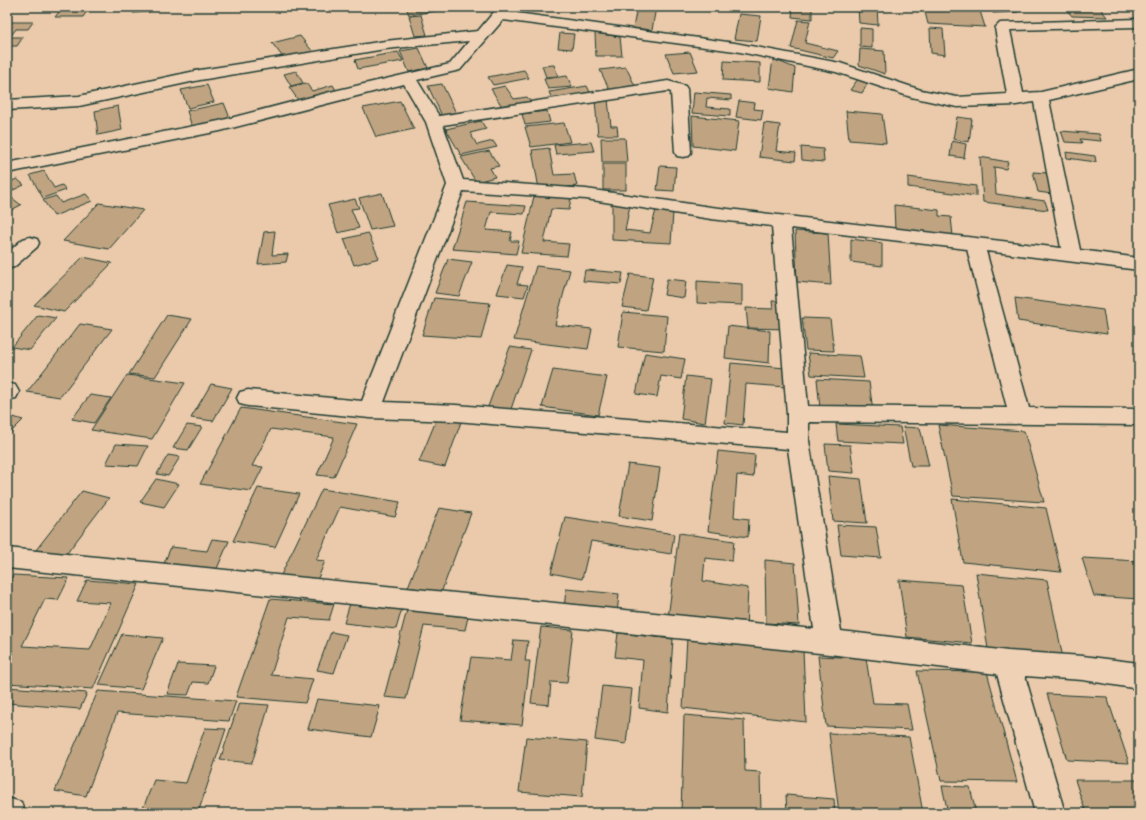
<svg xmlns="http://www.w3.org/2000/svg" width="1146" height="820" viewBox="0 0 1146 820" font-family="'Shantell Sans',sans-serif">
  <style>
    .building { fill: #c0a481; stroke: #1f3d34 }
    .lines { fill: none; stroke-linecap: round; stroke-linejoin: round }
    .street-casing { stroke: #1f3d34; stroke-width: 3 }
    .street { fill: #efd1b5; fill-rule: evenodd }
  </style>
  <rect width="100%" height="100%" fill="#eacaaa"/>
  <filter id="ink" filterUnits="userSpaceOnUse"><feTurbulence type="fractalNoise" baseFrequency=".025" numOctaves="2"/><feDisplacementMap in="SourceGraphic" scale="8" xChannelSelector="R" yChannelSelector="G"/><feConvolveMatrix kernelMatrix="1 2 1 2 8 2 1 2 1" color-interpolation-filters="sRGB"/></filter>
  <g filter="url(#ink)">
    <g class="building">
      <polygon points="63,7 90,7 83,17 55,17"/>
      <polygon points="136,7 151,7 149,12 133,13"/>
      <polygon points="406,7 435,7 436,11 409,15"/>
      <polygon points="637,7 656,7 652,30 633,28"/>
      <polygon points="793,7 812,7 812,19 792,17"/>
      <polygon points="858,7 877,7 878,25 859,23"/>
      <polygon points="989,7 1015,7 1018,12 993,13"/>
      <polygon points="1030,7 1055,7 1057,9 1032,9"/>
      <polygon points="1064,7 1099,7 1107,17 1072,16"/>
      <polygon points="924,8 980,11 985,27 928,24"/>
      <polygon points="739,14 761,16 757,41 734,39"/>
      <polygon points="421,15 427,35 415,36 409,16"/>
      <polygon points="798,20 810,21 805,43 838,51 833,58 791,48"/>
      <polygon points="11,22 33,22 28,29 16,29 10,37 23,37 17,46 7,46 7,28"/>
      <polygon points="860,28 872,29 872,48 860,47"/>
      <polygon points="930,28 943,29 945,55 931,53"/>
      <polygon points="560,33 574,34 572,49 558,48"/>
      <polygon points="595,33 620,37 622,56 596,56"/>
      <polygon points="300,36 313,52 285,60 272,43"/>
      <polygon points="419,48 428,68 409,72 400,51"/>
      <polygon points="860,49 884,51 885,74 859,65"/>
      <polygon points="398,52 403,61 358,69 355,60"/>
      <polygon points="690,52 698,71 674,73 666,54"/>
      <polygon points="773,59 795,68 793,92 769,88"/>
      <polygon points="724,61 760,63 760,82 723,80"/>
      <polygon points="554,65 558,76 546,77 542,66"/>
      <polygon points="626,67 636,88 610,91 600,70"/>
      <polygon points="524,70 529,78 493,85 488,77"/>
      <polygon points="296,71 303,83 291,86 284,74"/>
      <polygon points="567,76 572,87 548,89 544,79"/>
      <polygon points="858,79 869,81 862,93 850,90"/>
      <polygon points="306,83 312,91 333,85 336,90 298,100 289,87"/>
      <polygon points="442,84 457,115 443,118 428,86"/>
      <polygon points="207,85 214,102 188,108 181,90"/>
      <polygon points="505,86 514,99 527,97 531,102 503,108 491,89"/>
      <polygon points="587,86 591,94 552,99 549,92"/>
      <polygon points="694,92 731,95 731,100 707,98 706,107 730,109 730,116 692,113"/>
      <polygon points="595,100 608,100 611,126 617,126 618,135 598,135"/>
      <polygon points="400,101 414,129 376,137 363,108"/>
      <polygon points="739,101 755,103 754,109 763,110 761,120 736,117"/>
      <polygon points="224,103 230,118 192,127 187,111"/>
      <polygon points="118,106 122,130 98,135 95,111"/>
      <polygon points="547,111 550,122 525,125 522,114"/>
      <polygon points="846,111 882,114 886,143 849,140"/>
      <polygon points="692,116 739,121 735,151 693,146"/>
      <polygon points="957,117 972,119 969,142 953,139"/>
      <polygon points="481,121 486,129 470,133 477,145 493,141 497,147 461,155 446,129"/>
      <polygon points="564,123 570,142 531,147 525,127"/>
      <polygon points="764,123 780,125 776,151 796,153 795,161 759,157"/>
      <polygon points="1061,131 1099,134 1101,141 1080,139 1082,143 1065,142"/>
      <polygon points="601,138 625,138 627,162 602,162"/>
      <polygon points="952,141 966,144 964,158 950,156"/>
      <polygon points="591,142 594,151 556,154 554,145"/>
      <polygon points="801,147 823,149 824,162 802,160"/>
      <polygon points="549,148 554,175 574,174 577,186 539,189 532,150"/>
      <polygon points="489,151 499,166 490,168 495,177 476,182 461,157"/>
      <polygon points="1066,152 1095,156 1096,162 1067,158"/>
      <polygon points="980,157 1008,162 1006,169 994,167 996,194 1045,201 1048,210 983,202"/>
      <rect x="603" y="164" width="23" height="26"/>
      <polygon points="660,166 676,167 674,191 657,190"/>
      <polygon points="44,171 54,188 62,185 66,190 43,198 30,175"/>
      <polygon points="1033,172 1047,173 1052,194 1038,192"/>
      <polygon points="908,177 976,186 976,196 908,187"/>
      <polygon points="17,179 24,185 7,193 7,183"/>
      <polygon points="382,193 393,226 370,230 359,198"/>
      <polygon points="7,194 21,205 7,212"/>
      <polygon points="86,194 92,201 54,216 43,200 56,196 61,203"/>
      <polygon points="534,196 571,198 569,210 551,209 544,242 569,244 567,256 521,253"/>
      <polygon points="355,199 359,208 351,209 359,228 338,233 328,205"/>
      <polygon points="467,202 526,206 524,214 491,212 486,230 512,232 510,241 519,241 516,254 452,249"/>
      <polygon points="99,203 143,210 109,249 63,241"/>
      <polygon points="612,204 630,205 625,230 650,233 656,210 673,212 671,243 612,240"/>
      <polygon points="894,205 939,210 939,216 951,217 953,236 895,230"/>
      <polygon points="275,231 272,255 288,254 286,262 258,264 264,232"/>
      <polygon points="795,231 828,233 831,285 797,282"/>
      <polygon points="368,233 379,258 354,265 344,239"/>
      <polygon points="851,239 882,243 882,266 851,262"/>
      <polygon points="83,257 112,263 64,312 34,305"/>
      <polygon points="448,259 472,262 459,296 435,293"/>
      <polygon points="507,265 522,267 517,284 528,285 524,297 497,294"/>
      <polygon points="536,266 570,270 555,325 592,329 588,349 514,340"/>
      <polygon points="585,270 623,273 621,284 583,281"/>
      <polygon points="630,274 653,277 646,310 622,307"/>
      <polygon points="667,279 686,281 684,298 664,295"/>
      <polygon points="697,281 742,284 742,305 697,303"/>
      <polygon points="434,298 490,303 481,339 422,335"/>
      <polygon points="1015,298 1103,310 1107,334 1018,321"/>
      <polygon points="772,301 782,301 786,329 748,328 746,308 773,309"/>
      <polygon points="623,312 667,316 664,351 618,347"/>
      <polygon points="38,315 56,318 30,350 12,347"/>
      <polygon points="167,315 192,319 155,377 129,374"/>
      <polygon points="802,318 830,319 834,351 806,350"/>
      <polygon points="80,324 112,329 60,397 27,392"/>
      <polygon points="728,326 770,331 769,363 725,358"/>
      <polygon points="510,347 531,350 509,415 486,412"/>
      <polygon points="645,353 685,359 681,379 661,376 657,397 636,394"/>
      <polygon points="808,353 860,356 864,378 811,375"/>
      <polygon points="731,363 785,368 786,387 746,384 743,425 725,423"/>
      <polygon points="553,370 607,377 598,415 542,407"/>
      <polygon points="127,375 185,383 152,439 91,430"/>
      <polygon points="686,376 711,379 705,423 681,419"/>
      <polygon points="817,379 869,382 873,411 820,408"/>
      <polygon points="211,384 232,388 213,421 191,418"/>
      <polygon points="90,395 111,398 94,423 72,419"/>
      <polygon points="241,408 357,424 334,477 317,475 334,437 271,429 252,466 263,467 251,491 200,484"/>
      <polygon points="7,415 23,420 7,436"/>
      <polygon points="437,418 461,422 445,467 419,462"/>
      <polygon points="836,424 900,427 903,444 838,441"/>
      <polygon points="187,425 202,427 188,450 173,448"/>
      <polygon points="938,425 1024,431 1044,502 953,496"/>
      <polygon points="903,427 920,428 929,466 911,466"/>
      <polygon points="116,444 148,446 138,466 106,464"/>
      <polygon points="825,444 850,445 854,473 828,471"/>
      <polygon points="718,451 755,455 753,477 737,475 734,517 749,519 748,537 708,531"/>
      <polygon points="168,455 180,457 168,476 157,474"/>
      <polygon points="628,464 660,468 652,521 619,516"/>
      <polygon points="828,476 861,479 867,523 833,521"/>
      <polygon points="156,479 179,484 164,507 140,502"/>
      <polygon points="258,488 299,494 275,547 233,541"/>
      <polygon points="322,489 400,502 395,517 340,507 316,560 325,561 316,583 280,577"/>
      <polygon points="82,491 109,498 64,557 36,550"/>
      <polygon points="952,499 1046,508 1061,572 963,562"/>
      <polygon points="439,508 471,513 441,593 408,587"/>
      <polygon points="565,517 674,534 671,554 591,541 582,579 551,573"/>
      <polygon points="837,525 876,527 881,558 841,555"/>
      <polygon points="679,533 734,541 732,561 705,558 703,581 748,588 746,629 668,618"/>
      <polygon points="212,539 229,541 215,573 162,568 171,547 207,551"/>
      <polygon points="1082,558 1139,561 1139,599 1094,596"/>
      <polygon points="765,560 795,563 799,625 766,623"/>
      <polygon points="976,573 1047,580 1063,658 988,649"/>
      <polygon points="13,575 69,578 58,600 45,599 22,646 90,650 111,603 77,601 87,580 139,584 93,689 7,683 7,587"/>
      <polygon points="899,580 962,585 972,643 907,637"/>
      <polygon points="566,589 619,594 617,614 564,609"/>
      <polygon points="270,599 334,604 329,620 289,617 271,675 313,679 305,703 236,697"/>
      <polygon points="351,600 403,605 396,629 344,623"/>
      <polygon points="407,610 468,617 465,630 424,626 406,699 384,697"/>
      <polygon points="541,627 573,630 567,683 551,682 549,705 531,703"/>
      <polygon points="331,632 347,635 334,673 317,670"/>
      <polygon points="618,633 673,639 668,712 639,708 643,660 615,657"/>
      <polygon points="122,634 163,638 141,689 99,685"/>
      <polygon points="687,638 803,650 806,722 683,708"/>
      <polygon points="514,640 528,641 525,661 530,661 522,725 460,720 471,657 511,660"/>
      <polygon points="818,656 866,658 873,703 907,704 912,730 826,726"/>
      <polygon points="178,664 214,666 208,683 193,682 188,695 167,694"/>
      <polygon points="917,671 987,672 1017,782 941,781"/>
      <polygon points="602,686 632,689 626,744 595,740"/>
      <polygon points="7,687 87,693 80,709 7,703"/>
      <polygon points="98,691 236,701 229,721 117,713 86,796 55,791"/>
      <polygon points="1047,694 1107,697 1129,763 1067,760"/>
      <polygon points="317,699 380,706 371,737 308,729"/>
      <polygon points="239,703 269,705 252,763 220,760"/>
      <polygon points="684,715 744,720 745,771 760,772 761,813 681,813"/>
      <polygon points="205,728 226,729 198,813 142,811 154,780 186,783"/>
      <polygon points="829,733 909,737 923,813 839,813"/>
      <polygon points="526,737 587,742 582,797 519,792"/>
      <polygon points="1075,780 1139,780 1139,813 1086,813"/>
      <polygon points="942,786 970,787 976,813 948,813"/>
      <polygon points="786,795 834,799 835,813 787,813"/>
    </g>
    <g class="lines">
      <g class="street-casing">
        <g id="street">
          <path d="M498,7H513L509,12L735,43L840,63L921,90L957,97L1007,94L995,28L1000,23L1139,19V27H1137L1010,30L1023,93L1041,92L1139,69V79L1049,100L1080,250L1139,258V270L986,251L1029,408L1139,409V425L809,422V441L841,631L1008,651L1083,656L1139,663V689L1083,680L1025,676L1065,813H1035L997,674L829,654L7,568V548L814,629L788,449L456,421L370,418L248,406L240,404L237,398L240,392L248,390L362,401L447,185L426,122L404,84L220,131L7,173V163L219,121L334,91L450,64L469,41L385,49L200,80L79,106L7,110V100L79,96L200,70L385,41L478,31ZM503,20L735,51L836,72L911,97L957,107L1016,105L1034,102L1061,248L711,207L586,189L463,180L443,125L668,91L671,92L675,152L677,156L683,157L689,156L691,152L687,89L685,86L668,81L439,116L417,80L460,70ZM463,191L586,199L711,219L772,226L787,414V432L456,405L384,402ZM791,228L967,249L1007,408L808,406Z"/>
          <polygon points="30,237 37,239 39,243 37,247 14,267 7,269 7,253 23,239"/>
          <polygon points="7,383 15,385 19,392 16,398 7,400"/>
          <polygon points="7,798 21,802 25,813 7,813"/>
        </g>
      </g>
      <use href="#street" class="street"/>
    </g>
  </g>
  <rect width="1146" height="820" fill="none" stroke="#efd1b5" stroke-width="24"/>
  <rect x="12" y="12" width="1122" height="796" fill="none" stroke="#1f3d34" stroke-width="1.5" filter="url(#ink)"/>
</svg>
